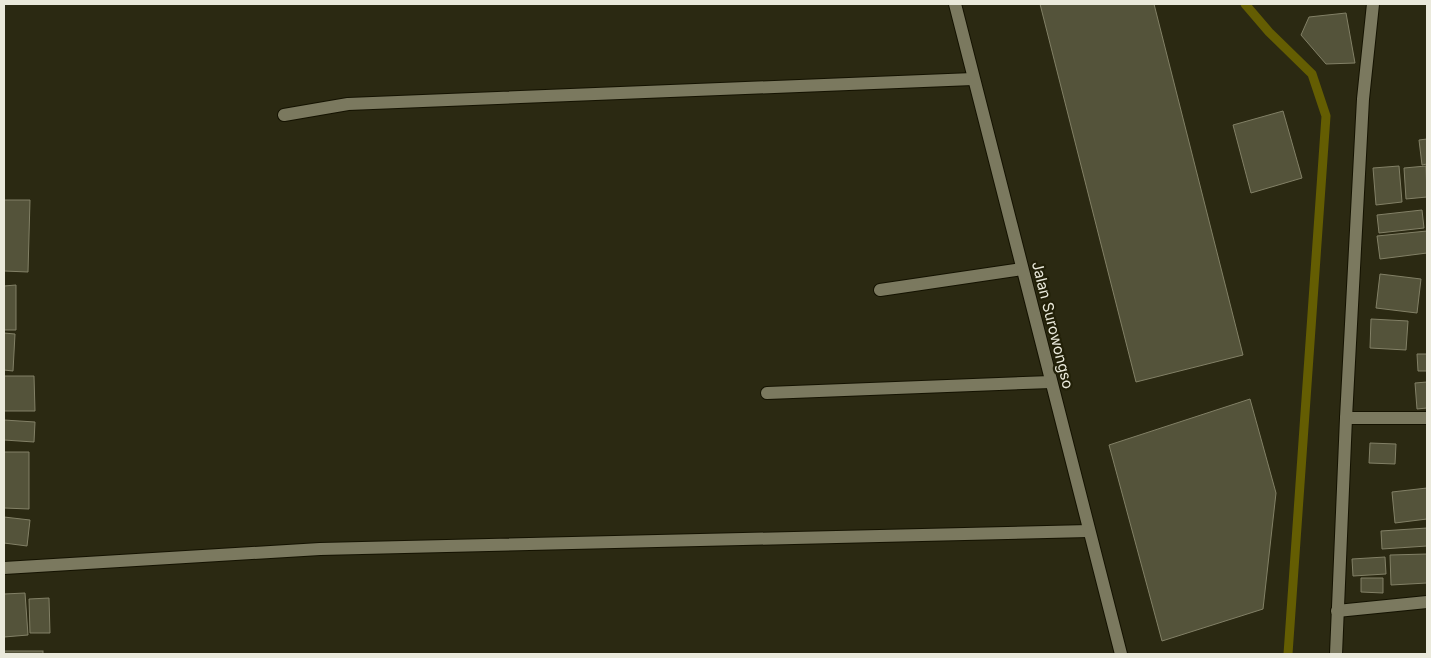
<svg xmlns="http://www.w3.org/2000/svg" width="1431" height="658" viewBox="0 0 1431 658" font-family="Inter,sans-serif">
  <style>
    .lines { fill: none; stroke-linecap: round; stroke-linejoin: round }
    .stream { stroke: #645d02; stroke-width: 9 }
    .building { fill: #54533a; stroke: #828066 }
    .service-casing { stroke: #141200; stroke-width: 14 }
    .minor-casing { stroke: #141200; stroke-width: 14 }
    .tertiary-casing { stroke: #141200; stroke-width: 14 }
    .service { stroke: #7b795f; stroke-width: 12 }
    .minor { stroke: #7b795f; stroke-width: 12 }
    .tertiary { stroke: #7b795f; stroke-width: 12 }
    .labels { text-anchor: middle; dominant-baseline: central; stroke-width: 4.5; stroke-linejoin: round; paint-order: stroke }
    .street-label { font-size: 15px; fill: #eae9db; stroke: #222008 }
  </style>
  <rect width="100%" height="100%" fill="#2b2912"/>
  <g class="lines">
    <polyline class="stream" points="1245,4 1269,32 1312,74 1326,116 1288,654"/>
  </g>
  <g class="building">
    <polygon points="1040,4 1154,4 1243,355 1136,382"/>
    <polygon points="1346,13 1355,63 1326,64 1301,35 1309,17"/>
    <polygon points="1283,111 1302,178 1251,193 1233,125"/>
    <polygon points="1427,139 1427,164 1422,165 1419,140"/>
    <polygon points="1399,166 1402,202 1376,205 1373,168"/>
    <polygon points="1426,166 1427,197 1406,199 1404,168"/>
    <polygon points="4,200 30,200 28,272 4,271"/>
    <polygon points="1422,210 1424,228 1379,233 1377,215"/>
    <polygon points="1427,231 1427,253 1380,259 1377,236"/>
    <polygon points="1380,274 1421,279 1417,313 1376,308"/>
    <polygon points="16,285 16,330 4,330 4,286"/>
    <polygon points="1371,319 1408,321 1406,350 1370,348"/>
    <polygon points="4,333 15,334 13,371 4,370"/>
    <polygon points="1417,354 1427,354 1427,371 1418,371"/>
    <polygon points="4,376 34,376 35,411 4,411"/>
    <polygon points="1427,382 1427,408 1417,409 1415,383"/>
    <polygon points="1250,399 1276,493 1263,609 1162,641 1109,445"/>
    <polygon points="4,420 35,422 34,442 4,440"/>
    <polygon points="1370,443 1396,444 1395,464 1369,463"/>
    <polygon points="4,452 29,452 29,509 4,508"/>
    <polygon points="1427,488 1427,519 1395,523 1392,492"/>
    <polygon points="4,517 30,520 27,546 4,543"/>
    <polygon points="1427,528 1427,546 1382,549 1381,531"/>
    <polygon points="1427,554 1427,583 1391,585 1390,555"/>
    <polygon points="1385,557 1386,574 1353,576 1352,559"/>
    <polygon points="1361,578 1383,578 1383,593 1361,592"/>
    <polygon points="25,593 28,635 4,637 4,594"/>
    <polygon points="49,598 50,633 30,633 29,599"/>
    <rect x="4" y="651" width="39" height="3"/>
  </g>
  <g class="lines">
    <g class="service-casing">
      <g id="service">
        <polyline points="284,115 348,104 973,79"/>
        <polyline points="880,290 1022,269"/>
        <polyline points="767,393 1051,382"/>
        <polyline points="4,568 320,549 1089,531"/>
      </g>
    </g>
    <g class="minor-casing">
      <g id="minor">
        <polyline points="1346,418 1427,418"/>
        <polyline points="1337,611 1427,602"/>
        <polyline points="1336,654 1346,418 1363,99 1373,4"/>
      </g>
    </g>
    <g class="tertiary-casing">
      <polyline id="tertiary" points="955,4 1121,654"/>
    </g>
    <use href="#service" class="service"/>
    <use href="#minor" class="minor"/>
    <use href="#tertiary" class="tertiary"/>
  </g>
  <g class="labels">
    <g class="street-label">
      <text transform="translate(1053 325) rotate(76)">Jalan Surowongso</text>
    </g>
  </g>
  <rect width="1431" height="658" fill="none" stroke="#eae9db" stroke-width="10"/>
</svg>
